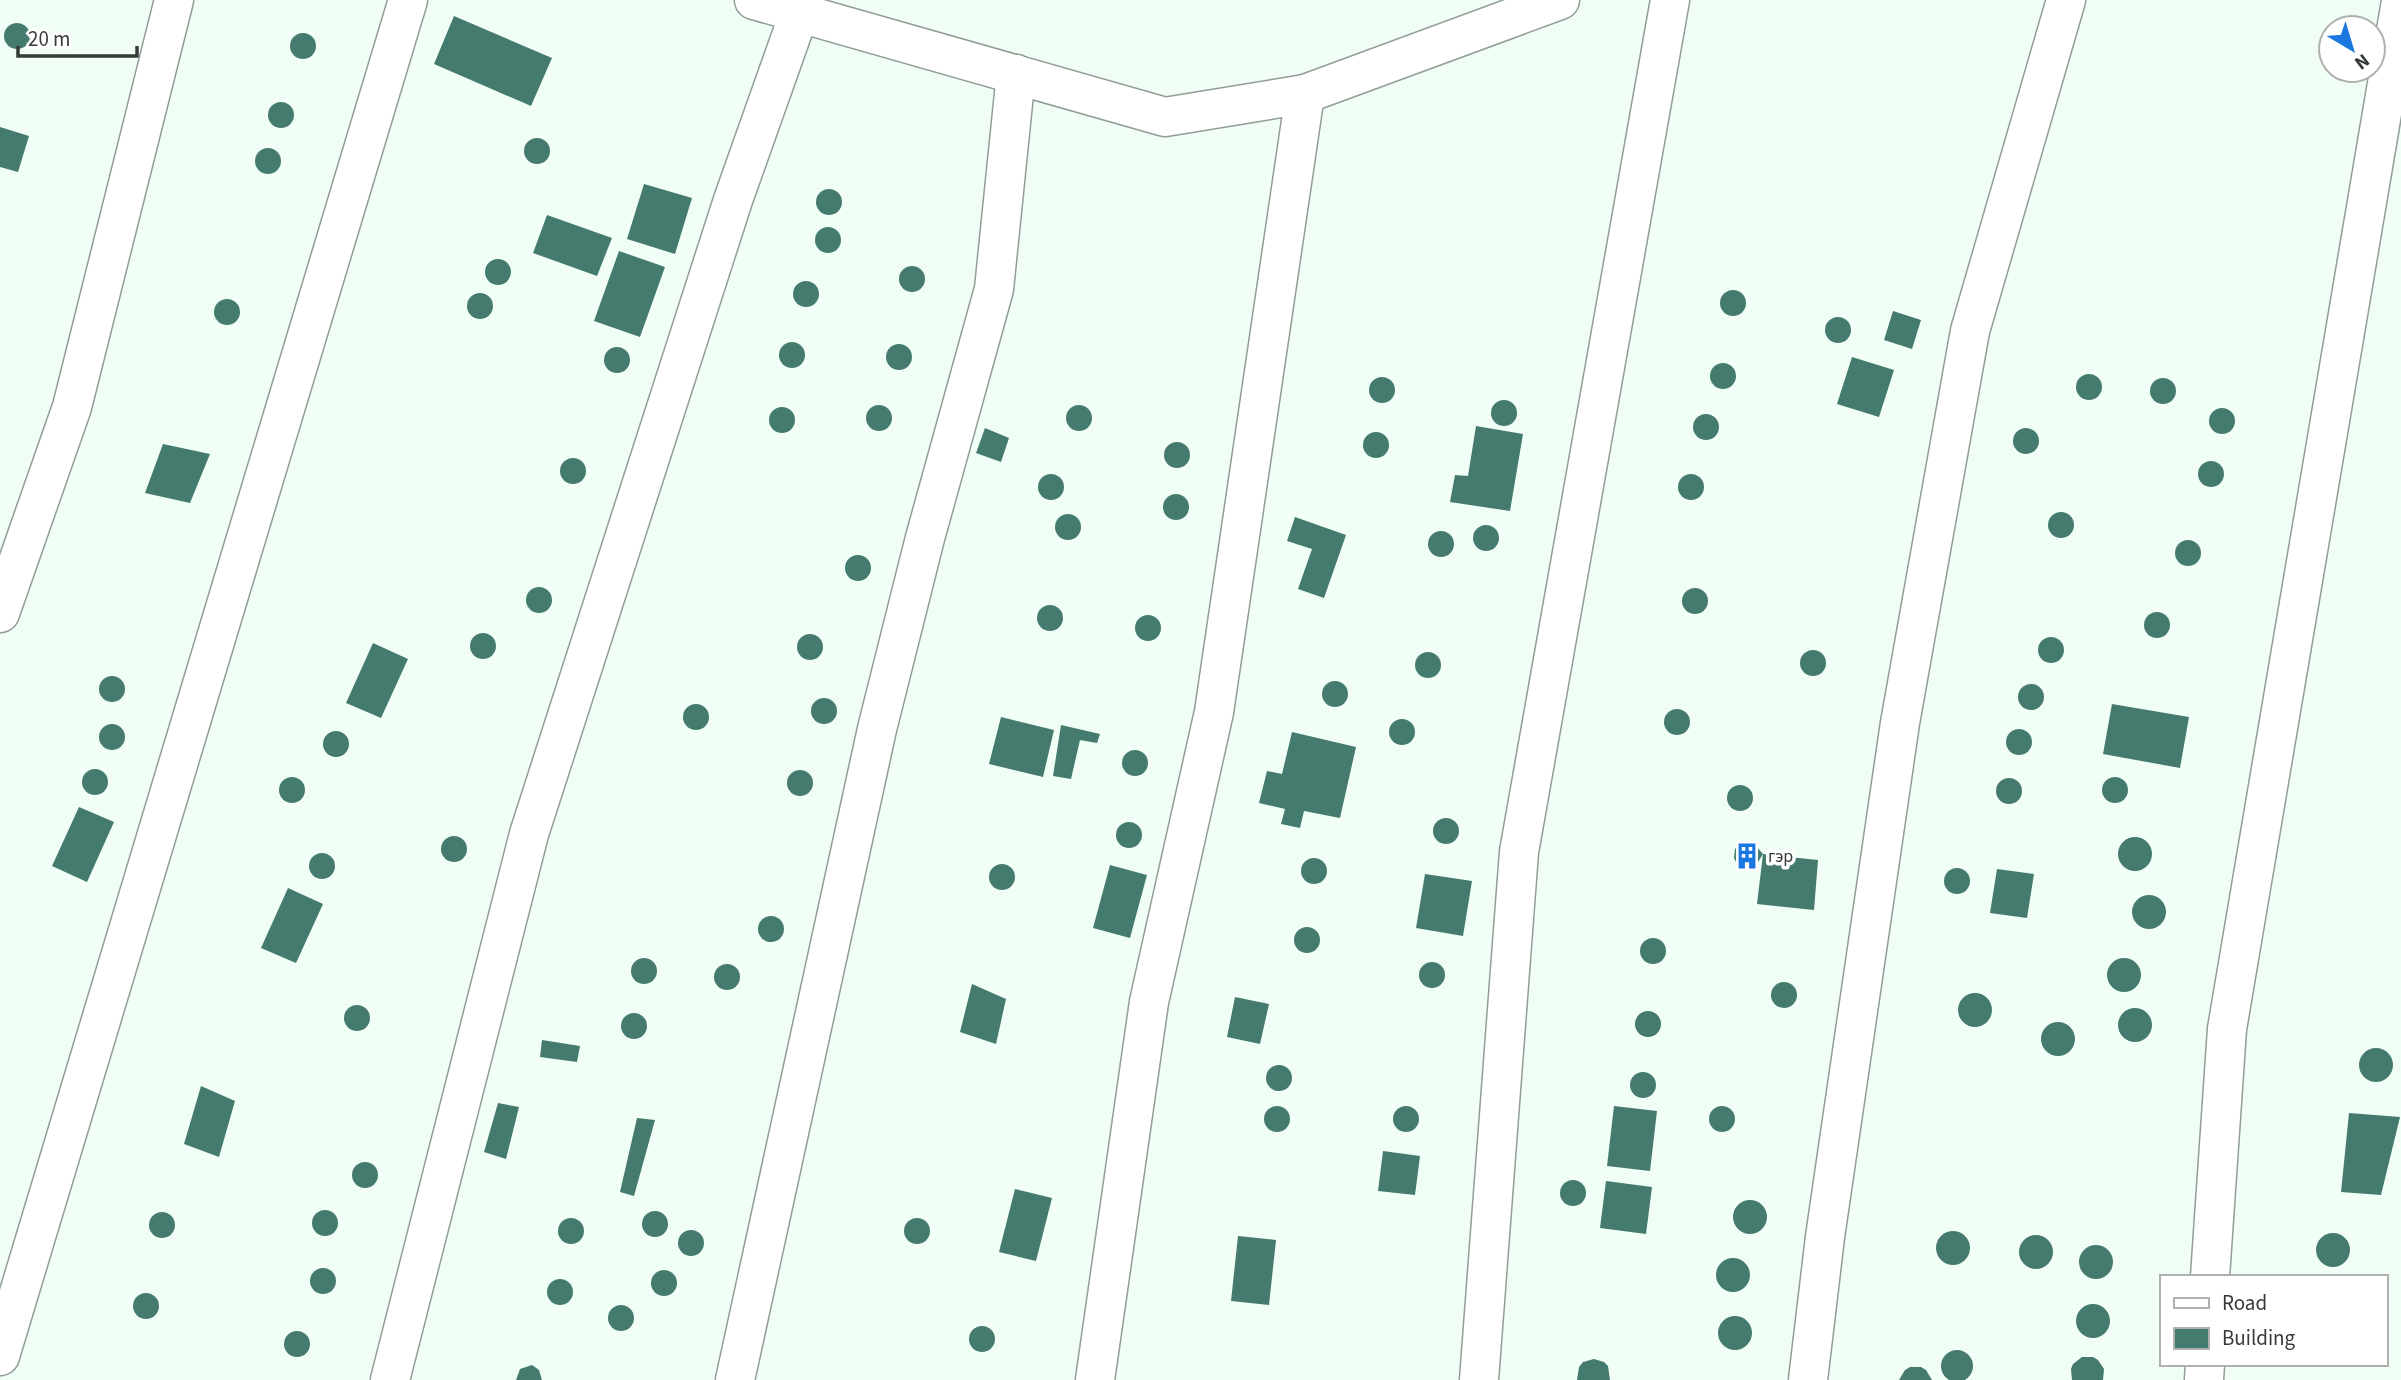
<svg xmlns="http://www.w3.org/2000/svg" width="2401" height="1380" viewBox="0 0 2401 1380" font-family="'Source Sans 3',sans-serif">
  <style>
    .building { fill: #457b6f }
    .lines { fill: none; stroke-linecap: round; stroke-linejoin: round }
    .minor-casing { stroke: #919d96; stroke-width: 41 }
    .minor { stroke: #fff; stroke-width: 38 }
    .labels { text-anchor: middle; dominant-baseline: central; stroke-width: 7; stroke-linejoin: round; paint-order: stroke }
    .poi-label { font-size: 18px; fill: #363b38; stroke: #fff; text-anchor: start }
  </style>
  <rect width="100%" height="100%" fill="#f1fef6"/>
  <g class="building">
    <polygon points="454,16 552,58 531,106 434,64"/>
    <circle cx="17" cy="36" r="13"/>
    <circle cx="303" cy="46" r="13"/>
    <circle cx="281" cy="115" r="13"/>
    <polygon points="0,127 29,136 18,172 0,167"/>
    <circle cx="537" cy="151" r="13"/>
    <circle cx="268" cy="161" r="13"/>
    <polygon points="644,184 692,198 675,254 627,239"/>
    <circle cx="829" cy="202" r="13"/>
    <polygon points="547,215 612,238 597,276 533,253"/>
    <circle cx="828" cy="240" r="13"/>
    <polygon points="619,251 665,267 640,337 594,321"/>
    <circle cx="498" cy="272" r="13"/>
    <circle cx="912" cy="279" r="13"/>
    <circle cx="806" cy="294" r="13"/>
    <circle cx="1733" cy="303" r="13"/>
    <circle cx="480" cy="306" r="13"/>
    <circle cx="227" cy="312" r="13"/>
    <polygon points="1893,311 1921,320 1912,349 1884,340"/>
    <circle cx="1838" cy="330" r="13"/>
    <circle cx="792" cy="355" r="13"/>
    <circle cx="899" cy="357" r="13"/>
    <circle cx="617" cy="360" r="13"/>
    <polygon points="1852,357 1894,370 1879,417 1837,404"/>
    <circle cx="1723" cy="376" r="13"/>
    <circle cx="2089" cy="387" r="13"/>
    <circle cx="1382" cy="390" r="13"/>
    <circle cx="2163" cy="391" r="13"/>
    <circle cx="1504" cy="413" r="13"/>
    <circle cx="1079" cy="418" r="13"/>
    <circle cx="879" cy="418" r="13"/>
    <circle cx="782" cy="420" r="13"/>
    <circle cx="2222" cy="421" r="13"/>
    <circle cx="1706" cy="427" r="13"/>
    <polygon points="1476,426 1523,434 1510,511 1450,502 1455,475 1468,476"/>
    <circle cx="2026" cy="441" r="13"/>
    <polygon points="985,428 1009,438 1001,462 976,453"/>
    <circle cx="1376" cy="445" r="13"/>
    <circle cx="1177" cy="455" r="13"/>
    <polygon points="163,444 210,454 190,503 145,493"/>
    <circle cx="573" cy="471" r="13"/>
    <circle cx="2211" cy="474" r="13"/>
    <circle cx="1051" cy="487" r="13"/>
    <circle cx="1691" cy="487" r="13"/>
    <circle cx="1176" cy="507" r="13"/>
    <circle cx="2061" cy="525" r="13"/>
    <circle cx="1068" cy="527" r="13"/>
    <polygon points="1295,517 1346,535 1324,598 1298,589 1312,549 1287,541"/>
    <circle cx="1486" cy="538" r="13"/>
    <circle cx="1441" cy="544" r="13"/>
    <circle cx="2188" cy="553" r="13"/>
    <circle cx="858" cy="568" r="13"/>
    <circle cx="539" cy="600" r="13"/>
    <circle cx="1695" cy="601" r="13"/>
    <circle cx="1050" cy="618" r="13"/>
    <circle cx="2157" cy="625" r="13"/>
    <circle cx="1148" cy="628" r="13"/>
    <circle cx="483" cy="646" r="13"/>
    <circle cx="810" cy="647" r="13"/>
    <circle cx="2051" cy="650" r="13"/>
    <polygon points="373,643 408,659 381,718 346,703"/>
    <circle cx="1813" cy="663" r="13"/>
    <circle cx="1428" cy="665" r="13"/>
    <circle cx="112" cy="689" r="13"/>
    <circle cx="1335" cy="694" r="13"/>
    <circle cx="2031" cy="697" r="13"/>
    <circle cx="824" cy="711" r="13"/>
    <circle cx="696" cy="717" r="13"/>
    <polygon points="2112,704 2189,717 2180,768 2103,754"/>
    <circle cx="1677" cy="722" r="13"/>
    <polygon points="1001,717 1054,730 1043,777 989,764"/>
    <circle cx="1402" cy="732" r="13"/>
    <circle cx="112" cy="737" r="13"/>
    <polygon points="1061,725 1100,734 1097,743 1080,740 1071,779 1053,776"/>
    <circle cx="2019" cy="742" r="13"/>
    <circle cx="336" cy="744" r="13"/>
    <polygon points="1292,732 1356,747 1340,818 1304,811 1300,828 1281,824 1285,809 1259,803 1267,771 1282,774"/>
    <circle cx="1135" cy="763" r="13"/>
    <circle cx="95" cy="782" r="13"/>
    <circle cx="800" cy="783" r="13"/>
    <circle cx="2115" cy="790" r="13"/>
    <circle cx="292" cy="790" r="13"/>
    <circle cx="2009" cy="791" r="13"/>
    <circle cx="1740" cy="798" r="13"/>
    <polygon points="79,807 114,822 87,882 52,866"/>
    <circle cx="1446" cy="831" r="13"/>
    <circle cx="1129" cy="835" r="13"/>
    <circle cx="454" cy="849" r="13"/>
    <circle cx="2135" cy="854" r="17"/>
    <polygon points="1745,842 1754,844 1763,854 1755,867 1747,869 1738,866 1734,858 1735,849"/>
    <circle cx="322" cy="866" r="13"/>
    <polygon points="1763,854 1818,860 1814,910 1757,904"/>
    <circle cx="1314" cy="871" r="13"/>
    <circle cx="1002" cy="877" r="13"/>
    <polygon points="1110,865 1147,875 1130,938 1093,928"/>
    <circle cx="1957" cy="881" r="13"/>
    <polygon points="1997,869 2034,874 2027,918 1990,913"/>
    <polygon points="1425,874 1472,881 1463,936 1416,928"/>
    <polygon points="288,888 323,904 296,963 261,948"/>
    <circle cx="2149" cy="912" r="17"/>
    <circle cx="771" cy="929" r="13"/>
    <circle cx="1307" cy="940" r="13"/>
    <circle cx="1653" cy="951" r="13"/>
    <circle cx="644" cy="971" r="13"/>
    <circle cx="2124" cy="975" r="17"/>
    <circle cx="1432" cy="975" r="13"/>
    <circle cx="727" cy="977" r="13"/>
    <circle cx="1784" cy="995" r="13"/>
    <polygon points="972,984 1006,999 996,1044 960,1032"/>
    <circle cx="1975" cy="1010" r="17"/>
    <polygon points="1235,997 1269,1004 1260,1044 1227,1037"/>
    <circle cx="357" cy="1018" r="13"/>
    <circle cx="2135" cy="1025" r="17"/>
    <circle cx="1648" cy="1024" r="13"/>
    <circle cx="634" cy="1026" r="13"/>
    <circle cx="2058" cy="1039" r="17"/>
    <polygon points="542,1040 580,1046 577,1062 540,1057"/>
    <circle cx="2376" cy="1065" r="17"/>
    <circle cx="1279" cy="1078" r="13"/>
    <circle cx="1643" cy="1085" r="13"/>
    <polygon points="201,1086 235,1101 219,1157 184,1144"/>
    <polygon points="498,1103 519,1107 506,1159 484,1152"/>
    <circle cx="1722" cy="1119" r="13"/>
    <circle cx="1406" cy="1119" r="13"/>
    <circle cx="1277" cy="1119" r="13"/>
    <polygon points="1614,1106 1657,1111 1650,1171 1607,1166"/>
    <polygon points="2349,1113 2400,1117 2381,1195 2341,1192"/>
    <polygon points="637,1118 655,1120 634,1196 620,1192"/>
    <polygon points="1383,1151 1420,1156 1415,1195 1378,1191"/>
    <circle cx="365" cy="1175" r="13"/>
    <circle cx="1573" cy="1193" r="13"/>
    <polygon points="1606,1181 1652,1187 1646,1234 1600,1228"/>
    <polygon points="1015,1189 1052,1198 1036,1261 999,1252"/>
    <circle cx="1750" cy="1217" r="17"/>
    <circle cx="325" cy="1223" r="13"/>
    <circle cx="655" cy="1224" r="13"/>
    <circle cx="162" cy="1225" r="13"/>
    <circle cx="571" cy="1231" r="13"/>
    <circle cx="917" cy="1231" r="13"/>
    <circle cx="691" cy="1243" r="13"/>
    <circle cx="1953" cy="1248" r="17"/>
    <circle cx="2333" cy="1250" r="17"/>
    <circle cx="2036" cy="1252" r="17"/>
    <polygon points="1238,1236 1276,1240 1269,1305 1231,1301"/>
    <circle cx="2096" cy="1262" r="17"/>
    <circle cx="1733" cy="1275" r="17"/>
    <circle cx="323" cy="1281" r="13"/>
    <circle cx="664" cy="1283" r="13"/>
    <circle cx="560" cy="1292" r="13"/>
    <circle cx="146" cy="1306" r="13"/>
    <circle cx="2093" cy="1321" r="17"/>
    <circle cx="621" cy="1318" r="13"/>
    <circle cx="1735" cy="1333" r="17"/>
    <circle cx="982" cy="1339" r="13"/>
    <circle cx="297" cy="1344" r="13"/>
    <circle cx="1957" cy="1366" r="16"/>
    <polygon points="2082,1357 2093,1357 2098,1360 2104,1369 2103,1380 2072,1380 2071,1369 2073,1364"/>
    <polygon points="1594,1359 1604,1362 1608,1366 1610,1380 1577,1380 1579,1367 1583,1362"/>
    <polygon points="532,1365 539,1370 542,1380 516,1380 520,1369"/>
    <polygon points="1910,1367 1921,1367 1926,1370 1932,1380 1899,1380 1905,1370"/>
  </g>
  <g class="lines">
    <g class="minor-casing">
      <g id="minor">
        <polyline points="754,0 1165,117 1305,94 1560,0"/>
        <polyline points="0,613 72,407 174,0"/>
        <polyline points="2210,1277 2227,1029 2401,1"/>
        <polyline points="0,1356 408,0"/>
        <polyline points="390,1380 529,834 733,200 799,14"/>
        <polyline points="735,1380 877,729 925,538 994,289 1016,74"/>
        <polyline points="1095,1380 1149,1002 1214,712 1305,94"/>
        <polyline points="1479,1380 1519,852 1670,0"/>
        <polyline points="1808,1380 1825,1237 1900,723 1970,331 2066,0"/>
        <polyline points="2204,1380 2205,1364"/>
      </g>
    </g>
    <use href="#minor" class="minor"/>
  </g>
  <defs>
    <g id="building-bare" transform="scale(2.1)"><path d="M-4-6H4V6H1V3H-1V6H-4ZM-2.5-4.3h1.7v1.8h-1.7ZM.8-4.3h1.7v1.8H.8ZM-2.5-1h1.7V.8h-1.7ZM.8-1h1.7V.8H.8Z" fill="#1b77e0" stroke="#fff" stroke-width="2.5" paint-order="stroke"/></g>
  </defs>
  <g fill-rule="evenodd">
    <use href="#building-bare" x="1747" y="856"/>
  </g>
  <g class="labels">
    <g class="poi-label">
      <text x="1768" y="856">гэр</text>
    </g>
  </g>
  <rect x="2160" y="1275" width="228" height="91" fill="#ffffff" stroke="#afb1af" stroke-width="2"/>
  <rect x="2174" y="1298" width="35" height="10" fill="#ffffff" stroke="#afb1af" stroke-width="2"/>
  <text x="2222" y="1310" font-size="21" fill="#363b38">Road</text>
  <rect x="2174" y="1328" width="35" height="21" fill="#457b6f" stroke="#afb1af" stroke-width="2"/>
  <text x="2222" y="1345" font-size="21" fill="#363b38">Building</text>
  <g transform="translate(2352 49) rotate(142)"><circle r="33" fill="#ffffff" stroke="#afb1af" stroke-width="2"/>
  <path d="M0-5L12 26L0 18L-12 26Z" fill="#1b77e0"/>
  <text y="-10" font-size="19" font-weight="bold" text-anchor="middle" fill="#363b38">N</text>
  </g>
  <path d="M18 46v10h119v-10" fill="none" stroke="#363b38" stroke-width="3.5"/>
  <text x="28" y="46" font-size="21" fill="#363b38" stroke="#ffffff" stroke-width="5" paint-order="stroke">20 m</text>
</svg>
